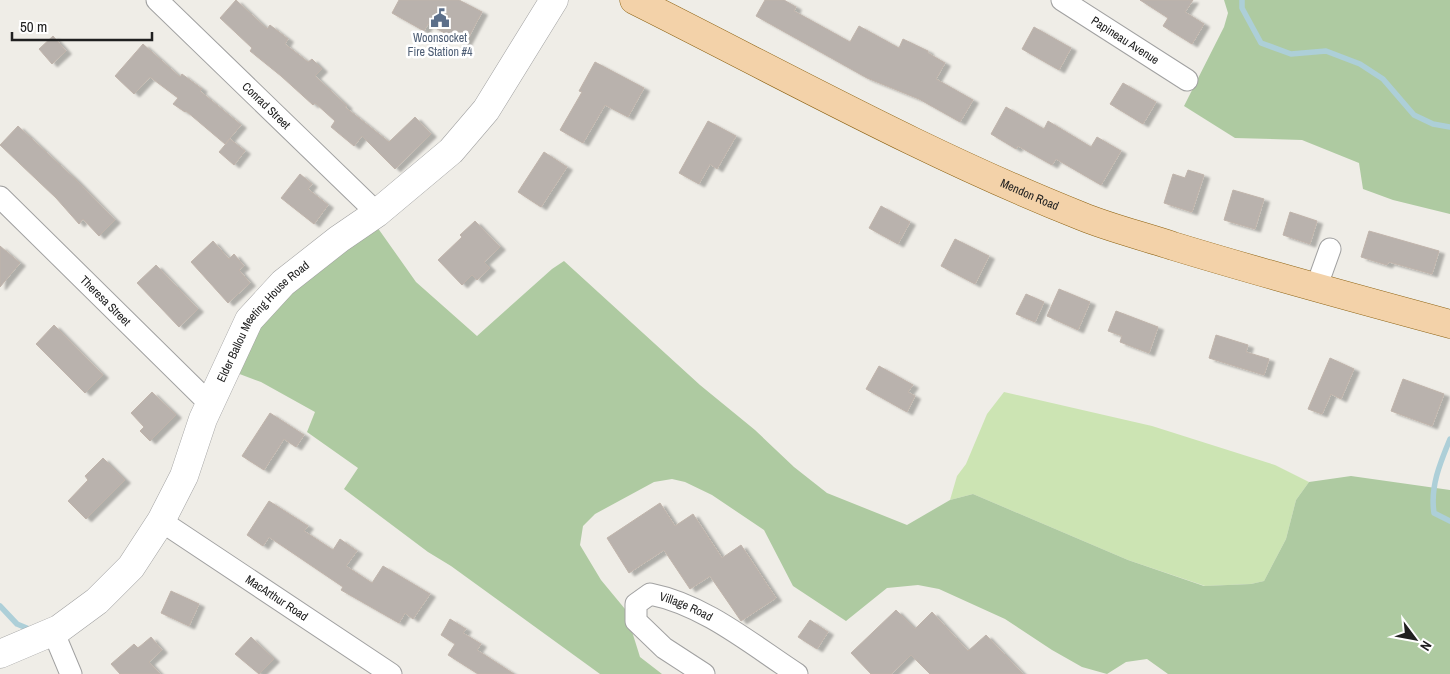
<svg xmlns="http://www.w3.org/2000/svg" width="1450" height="674" viewBox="0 0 1450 674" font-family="'Archivo Narrow',sans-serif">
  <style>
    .grass { fill: #cce4b3 }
    .forest { fill: #aecaa1 }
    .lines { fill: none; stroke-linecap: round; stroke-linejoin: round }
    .stream { stroke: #adcfd8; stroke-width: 5.5 }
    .building { fill: #b9b2ad; stroke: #c0b4ab; filter: url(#shadow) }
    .minor-casing { stroke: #a1a1a1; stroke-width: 23 }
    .tertiary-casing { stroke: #a1a1a1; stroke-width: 29 }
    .primary-casing { stroke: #8c6110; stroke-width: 29 }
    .minor { stroke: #fff; stroke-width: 21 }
    .tertiary { stroke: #fff; stroke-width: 28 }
    .primary { stroke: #f3d2a9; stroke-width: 28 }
    .labels { text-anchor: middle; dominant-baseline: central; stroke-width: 5; stroke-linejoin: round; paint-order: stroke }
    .service-label { font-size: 12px; fill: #4e5e75; stroke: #fff }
    .street-label { font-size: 12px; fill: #202020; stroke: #fff }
  </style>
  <defs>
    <filter id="shadow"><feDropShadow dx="5.5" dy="3" stdDeviation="1" flood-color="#0004"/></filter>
  </defs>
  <rect width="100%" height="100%" fill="#efede7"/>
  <polygon class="grass" points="1004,392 1152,426 1275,465 1309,482 1296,500 1286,539 1264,581 1251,584 1205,586 1128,560 973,494 950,500 957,476 966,464 987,414"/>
  <g class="forest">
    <polygon points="1224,0 1450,0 1450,214 1393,200 1363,189 1359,163 1302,140 1235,138 1184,106 1224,27 1228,13"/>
    <polygon points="370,217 416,282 477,336 552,269 564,261 700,385 755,430 794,467 827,493 907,525 950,500 973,494 1128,560 1204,586 1251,584 1264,581 1286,539 1296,500 1309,482 1351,476 1450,490 1450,674 1168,674 1147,659 1126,662 1107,674 1082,667 1052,650 1005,619 939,589 918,585 887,588 846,621 793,586 764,530 712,495 685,482 672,479 654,482 595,514 583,526 580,545 601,580 625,609 640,657 662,674 600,674 451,566 428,552 344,489 358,468 307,432 315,412 261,382 229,370 255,315"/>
  </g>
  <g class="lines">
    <g class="stream">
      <polyline points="1242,0 1242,8 1261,43 1291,54 1326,51 1360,64 1383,79 1414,115 1433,124 1450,127"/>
      <path d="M1450,439C1440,463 1430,487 1434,513L1450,521"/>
      <polyline points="0,606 17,624 29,629"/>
    </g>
  </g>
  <g class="building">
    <polygon points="236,0 267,29 270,25 288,39 285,44 308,62 312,59 322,69 315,76 347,106 345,107 389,142 415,117 431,134 395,169 362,136 354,146 331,127 335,121 315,103 313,105 281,76 250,51 252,48 220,18"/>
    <polygon points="399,0 459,0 482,12 465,44 428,24 424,31 392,13"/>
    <polygon points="765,0 784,0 796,7 794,11 850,42 859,26 899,48 903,39 928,51 928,53 945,63 936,79 973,100 960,122 919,99 867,78 756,16"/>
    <polygon points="1140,0 1193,0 1185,12 1204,24 1192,44 1163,26 1168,18"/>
    <polygon points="1034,27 1071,48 1059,70 1022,49"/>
    <polygon points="53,36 66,51 52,64 39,49"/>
    <polygon points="143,44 180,77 182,74 202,89 200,91 241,125 225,144 186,111 185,112 173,104 178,98 150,77 134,94 115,76"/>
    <polygon points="595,62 644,88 628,117 605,105 583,143 560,130 582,92 579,91"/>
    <polygon points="1123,83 1156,102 1143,124 1110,104"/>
    <polygon points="1006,107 1044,129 1048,121 1091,147 1097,137 1121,151 1101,185 1056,159 1052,165 1018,146 1016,149 991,134"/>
    <polygon points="708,121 736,136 717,169 710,164 699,184 679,173"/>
    <polygon points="18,126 75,179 115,220 99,236 83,219 79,224 56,198 0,145"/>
    <polygon points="230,139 245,151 234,165 219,152"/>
    <polygon points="544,152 567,167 541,207 518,192"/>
    <polygon points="1188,170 1204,175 1192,212 1164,203 1173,174 1185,178"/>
    <polygon points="300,174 312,184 308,189 328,205 314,224 281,198"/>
    <polygon points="1233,190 1264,199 1255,229 1224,220"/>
    <polygon points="881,206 910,222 898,244 869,228"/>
    <polygon points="1290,212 1317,221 1310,244 1283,235"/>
    <polygon points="475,221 500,247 484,262 490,268 477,280 472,275 462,285 438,260 462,237 460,235"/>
    <polygon points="1369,231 1439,251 1432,274 1389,262 1387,265 1361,257"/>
    <polygon points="955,239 989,256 975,284 941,266"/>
    <polygon points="213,241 229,259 234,254 244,266 239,270 250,283 228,303 191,262"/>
    <polygon points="0,246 20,263 0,287"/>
    <polygon points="156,265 198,309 179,327 137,283"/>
    <polygon points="1059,289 1090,302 1078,330 1047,316"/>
    <polygon points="1026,294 1044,302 1035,322 1016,314"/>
    <polygon points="1116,311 1158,327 1149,353 1120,342 1122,336 1108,331"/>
    <polygon points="54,325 103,375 85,393 36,344"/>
    <polygon points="1216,335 1248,345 1246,352 1269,359 1264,375 1209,358"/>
    <polygon points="1330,358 1354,369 1341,399 1331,394 1322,414 1308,409"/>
    <polygon points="879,366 913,385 908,392 915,396 907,412 866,389"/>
    <polygon points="1403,379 1444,394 1432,426 1391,411"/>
    <polygon points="152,392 176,415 150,441 140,431 144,427 131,413"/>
    <polygon points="270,413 304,435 296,447 284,439 264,470 242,456"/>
    <polygon points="103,458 125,480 86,519 68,501 88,480 85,476"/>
    <polygon points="269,501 308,526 304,531 333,550 340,539 357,551 346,566 372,583 383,566 430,594 413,619 405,613 399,623 341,590 343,587 269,537 263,546 247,535"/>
    <polygon points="660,503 675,526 693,514 722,558 741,545 776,598 741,621 710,576 690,589 664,550 629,573 607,538"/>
    <polygon points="171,591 199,604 189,626 161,613"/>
    <polygon points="896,610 915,629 932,612 968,651 986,635 1023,674 930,674 911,655 891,674 871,674 851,653"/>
    <polygon points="450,619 466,629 463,633 481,644 477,650 514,674 478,674 448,655 455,644 441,635"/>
    <polygon points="810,620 828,632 817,649 798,637"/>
    <polygon points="151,637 162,650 149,662 160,674 120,674 111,664 134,644 138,648"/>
    <polygon points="251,637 274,659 259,674 235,654"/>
  </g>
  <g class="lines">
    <g class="minor-casing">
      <g id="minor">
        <path id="s1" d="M157,0L377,213"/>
        <path id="s2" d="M1062,0L1187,80"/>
        <path id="s3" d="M0,197L210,404"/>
        <polyline points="1316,288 1330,249"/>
        <path id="s4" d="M161,521L391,674"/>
        <polyline points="53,631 71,674"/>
        <path id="s5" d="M704,674L664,648L636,621V604L650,594C705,605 751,644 797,674"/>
      </g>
    </g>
    <g class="tertiary-casing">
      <g id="tertiary">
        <path id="s6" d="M0,654L59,629L97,601L131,567L161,521L184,476L203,419L249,320L283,283L339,239L377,213L451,151L486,110L554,0"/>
      </g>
    </g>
    <g class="primary-casing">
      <g id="primary">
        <path id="s7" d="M634,0C782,74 927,155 1081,216C1110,228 1143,236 1173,246C1265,274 1357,299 1450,324"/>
      </g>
    </g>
    <use href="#minor" class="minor"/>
    <use href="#tertiary" class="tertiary"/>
    <use href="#primary" class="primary"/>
  </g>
  <defs>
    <g id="civic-bare" transform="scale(1.5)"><path d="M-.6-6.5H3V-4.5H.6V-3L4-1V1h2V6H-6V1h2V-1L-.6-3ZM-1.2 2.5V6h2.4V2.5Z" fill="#5c6f8a" stroke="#fff" stroke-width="2.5" paint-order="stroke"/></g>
  </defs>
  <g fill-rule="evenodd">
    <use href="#civic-bare" x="440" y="18"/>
  </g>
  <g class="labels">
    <g class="service-label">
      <text x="440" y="38">Woonsocket<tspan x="440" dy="14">Fire Station #4</tspan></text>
    </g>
    <g class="street-label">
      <text stroke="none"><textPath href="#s2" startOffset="75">Papineau Avenue</textPath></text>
      <text stroke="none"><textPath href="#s1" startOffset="152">Conrad Street</textPath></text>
      <text stroke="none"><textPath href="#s7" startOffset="441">Mendon Road</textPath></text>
      <text stroke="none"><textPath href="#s3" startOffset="148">Theresa Street</textPath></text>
      <text stroke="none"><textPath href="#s6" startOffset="441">Elder Ballou Meeting House Road</textPath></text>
      <text stroke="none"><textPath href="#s4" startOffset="139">MacArthur Road</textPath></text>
      <text stroke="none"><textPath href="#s5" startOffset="159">Village Road</textPath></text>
    </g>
  </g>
  <g transform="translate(1415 639) rotate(122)" stroke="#ffffff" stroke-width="4" paint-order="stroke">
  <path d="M0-4L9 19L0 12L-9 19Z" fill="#202020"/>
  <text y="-8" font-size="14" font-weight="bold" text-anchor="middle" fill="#202020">N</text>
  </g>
  <path d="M12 32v8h140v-8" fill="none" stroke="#202020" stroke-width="2.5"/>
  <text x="20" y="32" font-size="15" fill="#202020" stroke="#ffffff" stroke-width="4" paint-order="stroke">50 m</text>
</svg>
